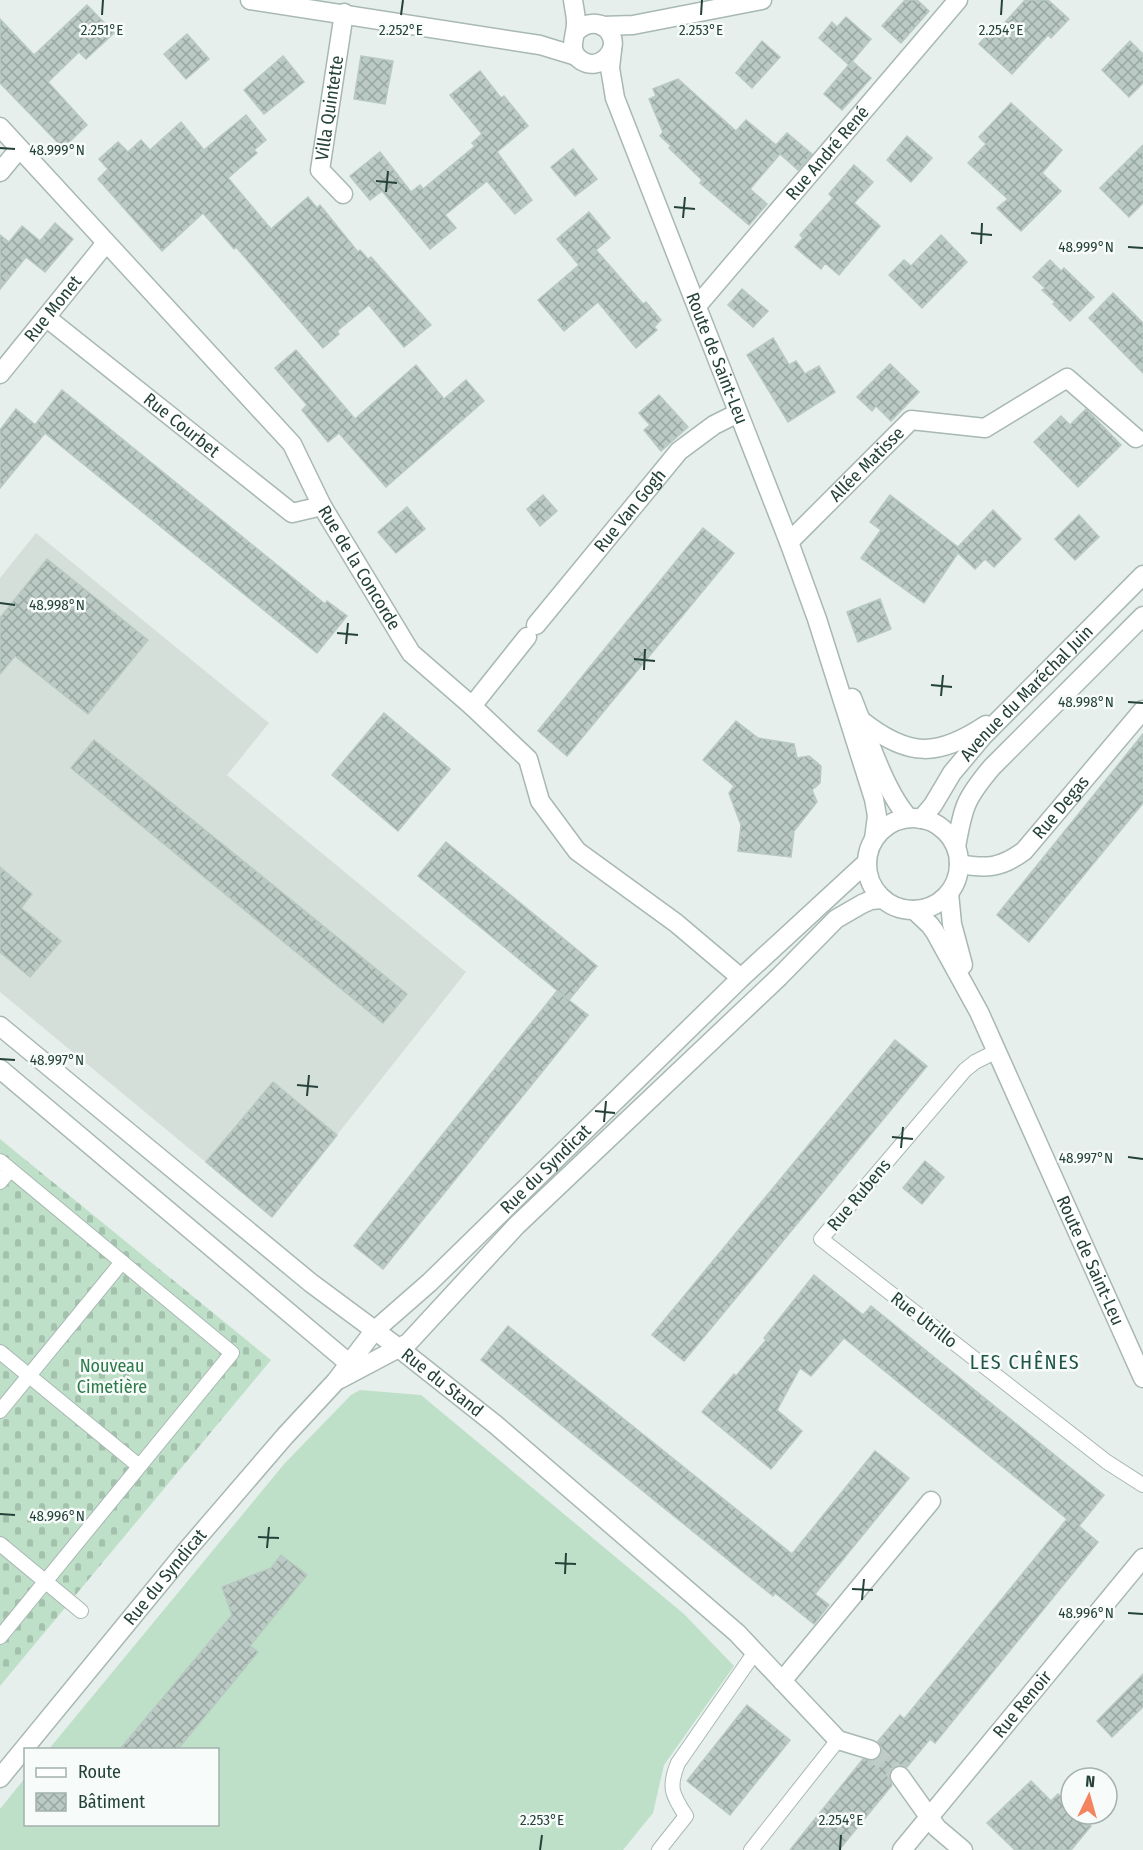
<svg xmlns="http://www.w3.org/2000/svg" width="1143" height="1850" viewBox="0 0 1143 1850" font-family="'Fira Sans Condensed',sans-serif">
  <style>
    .built { fill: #d4dfda }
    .grass { fill: #bfe0c8 }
    .cemetery { fill: url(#cemetery-stones) }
    .building { fill: url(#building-cross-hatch); stroke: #b8c9c2; stroke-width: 1.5 }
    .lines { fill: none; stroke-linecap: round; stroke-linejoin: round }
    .minor-tunnel { stroke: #bfccc8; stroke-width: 18; stroke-dasharray: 18 9; stroke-linecap: butt }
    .service-casing { stroke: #a8b8b2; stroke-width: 16 }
    .pedestrian-casing { stroke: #a8b8b2; stroke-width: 21 }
    .minor-casing { stroke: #a8b8b2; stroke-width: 21 }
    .tertiary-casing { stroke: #a8b8b2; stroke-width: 21 }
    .service { stroke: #fff; stroke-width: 14 }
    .pedestrian { stroke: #fff; stroke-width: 18 }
    .minor { stroke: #fff; stroke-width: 18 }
    .tertiary { stroke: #fff; stroke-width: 18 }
    .ticks { fill: none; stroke: #24423a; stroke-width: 2 }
    .labels { text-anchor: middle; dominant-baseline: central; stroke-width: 5; stroke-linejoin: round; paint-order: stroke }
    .street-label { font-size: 18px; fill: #24423a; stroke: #f7fbf9 }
    .park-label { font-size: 18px; fill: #2d7a4b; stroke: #f7fbf9 }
    .neighbourhood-label { font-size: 20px; letter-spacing: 1.5px; fill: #1f5548; stroke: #f7fbf9 }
    .ticks-label { font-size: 15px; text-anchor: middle; fill: #24423a; stroke: #f7fbf9; stroke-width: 5; stroke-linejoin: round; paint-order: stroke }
  </style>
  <defs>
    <pattern id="cemetery-stones" width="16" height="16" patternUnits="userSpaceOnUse" patternTransform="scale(1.5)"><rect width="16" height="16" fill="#bfe0c8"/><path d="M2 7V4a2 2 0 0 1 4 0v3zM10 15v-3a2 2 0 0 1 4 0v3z" fill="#a4c1ad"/></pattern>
    <pattern id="building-cross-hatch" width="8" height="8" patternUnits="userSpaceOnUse" patternTransform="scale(1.5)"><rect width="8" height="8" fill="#bbcac4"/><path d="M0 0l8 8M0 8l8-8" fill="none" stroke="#98a6a0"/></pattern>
  </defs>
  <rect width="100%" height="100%" fill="#e6efeb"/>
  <polygon class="built" points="36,533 269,723 227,775 466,972 272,1217 0,992 0,578"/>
  <polygon class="grass" points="360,1390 421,1395 684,1614 734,1666 664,1765 653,1813 623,1850 0,1850 0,1809 25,1778 26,1824 218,1824 218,1750 49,1749 285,1463 351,1395"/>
  <polygon class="cemetery" points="0,1139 271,1360 0,1686"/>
  <g class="building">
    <polygon points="905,0 917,0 929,11 901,43 882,26"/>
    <polygon points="1025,0 1048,0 1069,19 1051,38 1048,35 1012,74 979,44 995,27 998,30"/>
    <polygon points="87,5 114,33 86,59 79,52 48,82 87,125 63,148 0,83 0,19 34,55"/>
    <polygon points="846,17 871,39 849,65 819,38 832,22 837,27"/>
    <polygon points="187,34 209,59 186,79 164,54"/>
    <polygon points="762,41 780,57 752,88 736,73"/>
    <polygon points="1130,41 1143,54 1143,83 1129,97 1102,70"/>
    <polygon points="283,56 304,82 264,114 244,90"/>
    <polygon points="361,56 393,61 385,104 354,99"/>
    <polygon points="852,61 871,78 842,110 824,94"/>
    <polygon points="480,71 501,98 504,96 528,126 497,152 532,200 515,214 487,181 445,215 456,228 430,249 382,191 370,200 350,176 380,152 411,192 420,185 423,189 475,146 472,143 482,134 450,95"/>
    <polygon points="678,79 736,131 746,120 776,145 787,133 812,154 798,170 780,154 750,189 767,204 749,225 700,183 702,180 669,148 671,146 660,136 663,132 649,99 656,96 653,89"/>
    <polygon points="1011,103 1062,150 1042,173 1061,191 1021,231 997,208 1008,199 968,163 986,144 979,137"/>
    <polygon points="246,115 266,140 254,150 257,153 228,178 271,229 308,197 317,208 320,205 358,252 360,250 368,259 371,257 431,325 404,347 369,305 337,331 339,334 323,348 236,247 234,249 203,213 162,251 98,179 108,169 99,159 118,142 128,152 141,140 150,150 181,122 204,150"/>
    <polygon points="907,136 932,158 911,182 887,160"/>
    <polygon points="1143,145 1143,203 1129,217 1100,188"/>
    <polygon points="573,149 597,179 575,196 551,167"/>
    <polygon points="854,165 873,182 854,203 880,226 839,275 825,263 821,269 795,247 803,238 800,235 833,198 829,194"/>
    <polygon points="589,212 610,238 596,250 643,304 646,302 661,320 654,327 657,330 636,348 598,302 564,331 538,300 579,265 557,239"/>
    <polygon points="55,223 73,239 45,272 26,257 0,289 0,235 9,242 22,226 40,241"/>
    <polygon points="941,235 967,262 922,308 889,275 904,260 911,266"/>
    <polygon points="1050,260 1061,271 1064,268 1094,297 1070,321 1053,304 1055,302 1042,290 1045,288 1033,277"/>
    <polygon points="742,289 768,311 753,327 728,305"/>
    <polygon points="1113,293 1143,323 1143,373 1089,318"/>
    <polygon points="773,338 789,365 796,361 805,374 819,366 835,392 788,422 747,355"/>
    <polygon points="296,350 355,419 416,365 444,399 466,380 484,401 386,487 339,433 328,442 302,410 307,405 275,368"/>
    <polygon points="890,364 919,392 891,421 876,406 872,411 857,397"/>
    <polygon points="62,390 325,604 327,601 347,616 317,653 35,425"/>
    <polygon points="659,395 688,427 661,451 644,430 650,425 639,413"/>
    <polygon points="16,409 45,433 0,488 0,430"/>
    <polygon points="1086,409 1121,445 1078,487 1034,442 1061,416 1070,425"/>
    <polygon points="543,495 557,511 540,526 527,509"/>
    <polygon points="890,495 958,547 993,510 1021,539 994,567 985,559 975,569 958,553 924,603 861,558 881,530 870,522"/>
    <polygon points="407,507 425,529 396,553 378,532"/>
    <polygon points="1079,515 1099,537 1075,560 1055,539"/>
    <polygon points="703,528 734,553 567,756 538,731"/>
    <polygon points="47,559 148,640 88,714 15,656 0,674 0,618"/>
    <polygon points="880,599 891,629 858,642 847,612"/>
    <polygon points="384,713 450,769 398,831 332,775"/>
    <polygon points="736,721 758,738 794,744 797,758 809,756 821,766 820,783 812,790 817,802 794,831 791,857 738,851 741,825 729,793 734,786 703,760"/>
    <polygon points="1143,734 1143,803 1029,942 997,915"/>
    <polygon points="94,740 407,994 383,1023 71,768"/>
    <polygon points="446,842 597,966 569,1000 418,876"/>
    <polygon points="0,867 32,894 21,908 61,941 30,977 0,952"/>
    <polygon points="557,991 588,1015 383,1269 354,1246"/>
    <polygon points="895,1040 927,1066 684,1361 652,1335"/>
    <polygon points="273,1082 337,1135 272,1217 206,1162"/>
    <polygon points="925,1161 944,1177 922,1204 903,1188"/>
    <polygon points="814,1275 863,1315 871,1306 1104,1495 1079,1526 1098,1542 935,1743 930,1739 907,1767 900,1765 893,1767 889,1776 892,1785 839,1850 790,1850 863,1759 873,1761 879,1758 882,1748 878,1741 900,1715 904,1719 1067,1519 844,1338 811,1376 800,1368 777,1410 802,1431 771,1469 702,1412 734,1374 736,1376 766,1340 764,1338"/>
    <polygon points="508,1326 792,1554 875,1451 909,1478 815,1594 829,1605 814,1624 775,1593 773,1596 481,1360"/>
    <polygon points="281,1555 307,1575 250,1646 258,1652 178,1749 120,1749 232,1615 222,1587 271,1568"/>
    <polygon points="1143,1674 1143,1707 1112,1737 1097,1721"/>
    <polygon points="747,1705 790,1740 730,1815 687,1781"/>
    <polygon points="1031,1781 1051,1801 1058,1794 1071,1806 1071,1814 1079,1814 1091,1826 1071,1850 1015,1850 987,1823"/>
  </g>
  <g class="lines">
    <polyline class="minor-tunnel" points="871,1750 900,1776"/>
    <g class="service-casing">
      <g id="service">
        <polyline points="997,1051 975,1062 965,1070 821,1239 1107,1462 1143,1485"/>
        <polyline points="0,1161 232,1353 0,1637"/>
        <polyline points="0,1182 10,1170"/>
        <polyline points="0,1352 139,1466"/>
        <polyline points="0,1411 122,1262"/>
        <polyline points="0,1544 81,1611"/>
        <path d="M659,1850L686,1816C672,1795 668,1787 678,1763L755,1652"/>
        <polyline points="751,1850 838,1740"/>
      </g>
    </g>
    <g class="pedestrian-casing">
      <polyline id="pedestrian" points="782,1681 931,1501"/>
    </g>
    <g class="minor-casing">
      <g id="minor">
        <polyline points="250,0 540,45 576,56"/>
        <polyline points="602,26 633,25 762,0"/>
        <path id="s1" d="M0,127L292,444L322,506L411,653L472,706L528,759L540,801L577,851L676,923L741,978"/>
        <polyline points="0,172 19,149"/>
        <path id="s2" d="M343,194L320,170L344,13"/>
        <path id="s3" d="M697,306L958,0"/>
        <path id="s4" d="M47,318L292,513L322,506"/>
        <path id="s5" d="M0,374L106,243"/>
        <path id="s6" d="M789,542L911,420L985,428L1067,378L1136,438"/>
        <path id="s7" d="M536,625L679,451L714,425L738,413"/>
        <polyline points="472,706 527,637"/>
        <path id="s8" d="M959,864C987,869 1001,868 1024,851L1143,710"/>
        <path id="s9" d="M400,1349L496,1425L737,1633L838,1740L871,1750"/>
        <polyline points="900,1776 937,1828 963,1850"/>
        <path id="s10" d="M902,1850L1143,1558"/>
      </g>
    </g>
    <g class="tertiary-casing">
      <g id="tertiary">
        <path d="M573,0C574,8 576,15 576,23C576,38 566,51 582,61C599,71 619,52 611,35C604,20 586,21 576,32"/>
        <path id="s11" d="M612,50L610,68L615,98L789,542L817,619L874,799L877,816L874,839"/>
        <path d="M852,698C866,732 885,793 909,818"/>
        <path d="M862,721C909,758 938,757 986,725"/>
        <circle cx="913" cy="864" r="46"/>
        <path id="s12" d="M921,819L933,805L952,773L983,736L1143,575"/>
        <path d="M956,847C963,807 965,799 992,767L1143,616"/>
        <polyline points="949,893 952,924 963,965"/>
        <path id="s13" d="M914,910L930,925L935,932L979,1012L1143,1378"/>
        <polyline points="0,1026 311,1283 400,1349"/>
        <polyline points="0,1069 357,1370"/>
        <polyline points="340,1379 408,1343 517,1225 779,977 836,919 862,904 871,900 883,899"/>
        <path id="s14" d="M0,1778L187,1550L285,1436L336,1381L374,1331L430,1282L741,978L867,862"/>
      </g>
    </g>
    <use href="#service" class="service"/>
    <use href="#pedestrian" class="pedestrian"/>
    <use href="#minor" class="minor"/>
    <use href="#tertiary" class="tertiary"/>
  </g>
  <path class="ticks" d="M102,15L103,0M401,15L403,0M701,15L702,0M1001,15L1002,0M0,148L15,149M376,181L397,183M386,192L388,171M674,207L695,209M683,218L685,197M971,233L992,235M981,244L982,223M1128,247L1143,248M0,603L15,605M337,633L358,635M346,644L348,623M634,659L655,661M644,670L645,649M931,685L952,687M941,696L943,675M1128,702L1143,703M0,1059L15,1060M297,1085L318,1087M307,1096L309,1075M595,1111L615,1113M604,1122L606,1101M892,1137L913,1139M901,1148L903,1127M1128,1157L1143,1159M0,1514L15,1515M258,1537L279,1538M267,1548L269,1527M555,1563L576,1564M565,1574L566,1553M852,1589L873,1590M862,1600L864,1579M1128,1613L1143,1614M540,1850L542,1835M840,1850L841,1835"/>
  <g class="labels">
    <g class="street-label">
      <text stroke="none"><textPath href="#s2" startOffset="96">Villa Quintette</textPath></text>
      <text stroke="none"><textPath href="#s3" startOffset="201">Rue André René</textPath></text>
      <text stroke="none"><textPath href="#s5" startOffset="84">Rue Monet</textPath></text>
      <text stroke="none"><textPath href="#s11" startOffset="328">Route de Saint-Leu</textPath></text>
      <text stroke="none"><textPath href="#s4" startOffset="172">Rue Courbet</textPath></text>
      <text stroke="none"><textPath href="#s6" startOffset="110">Allée Matisse</textPath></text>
      <text stroke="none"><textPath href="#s7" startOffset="148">Rue Van Gogh</textPath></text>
      <text stroke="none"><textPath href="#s1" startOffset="572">Rue de la Concorde</textPath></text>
      <text stroke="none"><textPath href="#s12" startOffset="165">Avenue du Maréchal Juin</textPath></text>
      <text stroke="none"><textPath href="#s8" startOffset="126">Rue Degas</textPath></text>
      <text stroke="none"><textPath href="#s14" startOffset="819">Rue du Syndicat</textPath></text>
      <text transform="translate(859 1195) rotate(-50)">Rue Rubens</text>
      <text stroke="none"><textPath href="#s13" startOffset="394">Route de Saint-Leu</textPath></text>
      <text transform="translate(924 1320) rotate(38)">Rue Utrillo</text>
      <text stroke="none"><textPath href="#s9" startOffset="54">Rue du Stand</textPath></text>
      <text stroke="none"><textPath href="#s14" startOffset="260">Rue du Syndicat</textPath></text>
      <text stroke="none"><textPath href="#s10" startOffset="189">Rue Renoir</textPath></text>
    </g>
    <g class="park-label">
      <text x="112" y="1366">Nouveau<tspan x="112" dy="21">Cimetière</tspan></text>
    </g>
    <g class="neighbourhood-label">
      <text x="1025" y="1362">LES CHÊNES</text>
    </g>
  </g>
  <g class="ticks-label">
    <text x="102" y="35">2.251°E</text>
    <text x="401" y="35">2.252°E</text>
    <text x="701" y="35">2.253°E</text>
    <text x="1001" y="35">2.254°E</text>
    <text x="57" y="155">48.999°N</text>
    <text x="1086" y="252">48.999°N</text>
    <text x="57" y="610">48.998°N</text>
    <text x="1086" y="707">48.998°N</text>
    <text x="57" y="1065">48.997°N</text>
    <text x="1086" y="1163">48.997°N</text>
    <text x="57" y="1521">48.996°N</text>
    <text x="1086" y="1618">48.996°N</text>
    <text x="542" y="1825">2.253°E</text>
    <text x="841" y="1825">2.254°E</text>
  </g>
  <rect x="24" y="1748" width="195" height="78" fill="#f7fbf9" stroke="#a3b1ad" stroke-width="1.5"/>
  <rect x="36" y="1768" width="30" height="9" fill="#ffffff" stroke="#a3b1ad" stroke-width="1.5"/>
  <text x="78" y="1778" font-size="18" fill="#24423a">Route</text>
  <rect x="36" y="1793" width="30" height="18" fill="url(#building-cross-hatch)" stroke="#a3b1ad" stroke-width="1.5"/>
  <text x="78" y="1808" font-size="18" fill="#24423a">Bâtiment</text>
  <g transform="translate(1089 1796) rotate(5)"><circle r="28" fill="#f7fbf9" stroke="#a3b1ad" stroke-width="1.5"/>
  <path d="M0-4.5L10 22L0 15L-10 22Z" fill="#f4845f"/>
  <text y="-9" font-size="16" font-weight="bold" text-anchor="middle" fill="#24423a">N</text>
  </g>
</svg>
